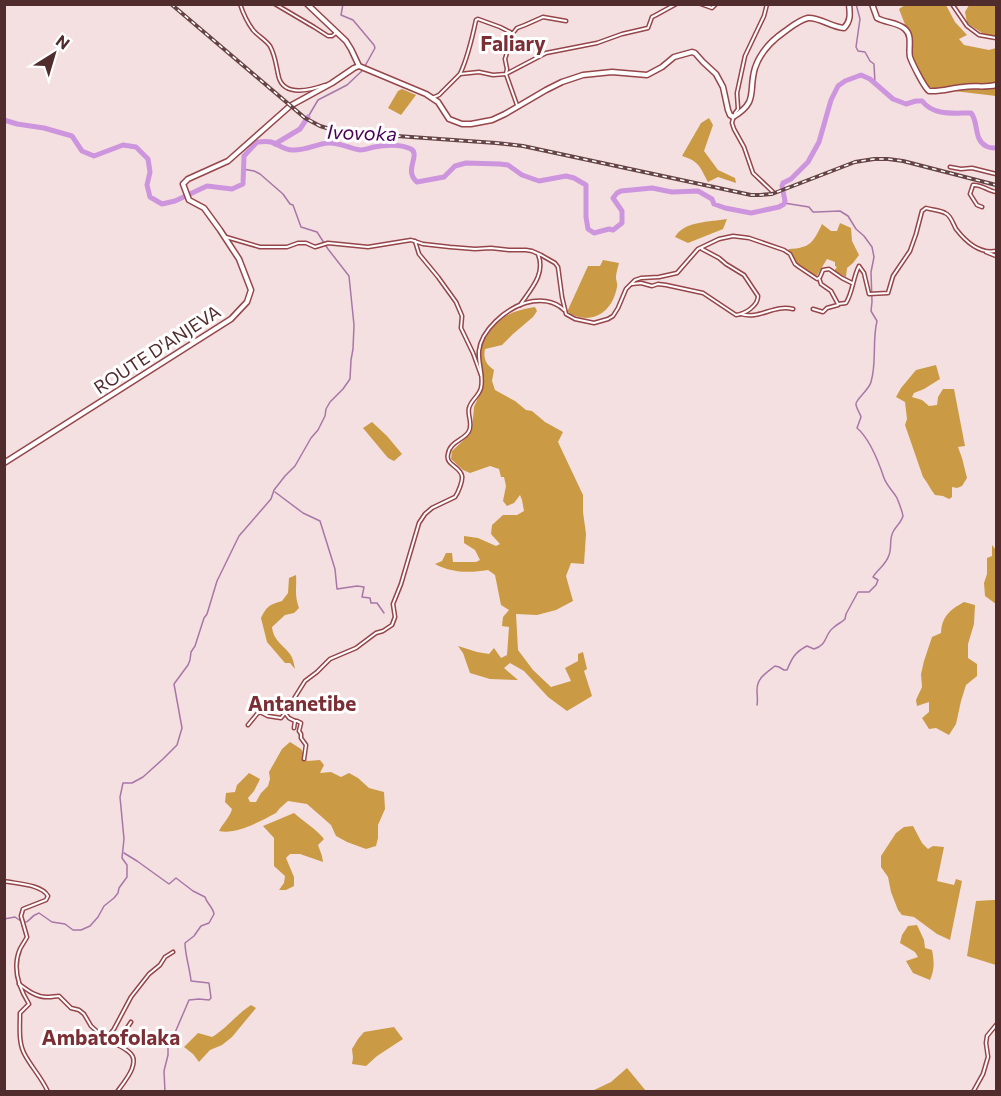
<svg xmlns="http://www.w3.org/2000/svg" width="1001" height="1096" viewBox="0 0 1001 1096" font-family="Commissioner,sans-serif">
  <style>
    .forest { fill: #cb9a45 }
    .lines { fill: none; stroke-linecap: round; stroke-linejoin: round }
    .stream { stroke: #a876a8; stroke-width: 1.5 }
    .river { stroke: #cd95dd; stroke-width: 5 }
    .street-casing { stroke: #96454a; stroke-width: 5 }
    .secondary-casing { stroke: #96454a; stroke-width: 7 }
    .street { stroke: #fff; stroke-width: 2 }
    .secondary { stroke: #fff; stroke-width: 4 }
    .rail-casing { stroke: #664344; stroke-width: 4 }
    .rail { stroke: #fff; stroke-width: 1.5; stroke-dasharray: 4.5; stroke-linecap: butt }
    .labels { text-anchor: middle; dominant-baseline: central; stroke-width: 6; stroke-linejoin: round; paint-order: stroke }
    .street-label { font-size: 18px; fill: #512c2d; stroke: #fff }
    .water-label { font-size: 20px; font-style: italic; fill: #49005a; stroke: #fff }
    .quarter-label { font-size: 21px; font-weight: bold; fill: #7b2e34; stroke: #fff }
  </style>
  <rect width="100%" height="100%" fill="#f4e0e0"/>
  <g class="forest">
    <polygon points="905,5 946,5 955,22 967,35 959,39 964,45 989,50 996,48 996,96 937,89 926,86 914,61 911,40 899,9"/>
    <polygon points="969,5 996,5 996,38 982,33 967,23 965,12"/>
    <polygon points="402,89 416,95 401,115 388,108 398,91"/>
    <path d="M709,118L713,125L704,151L718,170L735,178L736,183L718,177L708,182C700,167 699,161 682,156L701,123Z"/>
    <path d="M727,219L723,229L688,243L675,237C684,221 710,222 727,219Z"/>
    <path d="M840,223L851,228L852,241L859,255L853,263L847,268L846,277L834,271L837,267L835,266V262L827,259L816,277L794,261L788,251L789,249C810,248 813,243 822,224L831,231H837Z"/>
    <path d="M603,260L619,263C618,267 616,273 616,277C616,282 618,283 617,287C612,314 590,326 567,312L588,266H600Z"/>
    <path d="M535,307L537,311L533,317L513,334L502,345L485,349C483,359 486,364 494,370L492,381L495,390L515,401L526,410L532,411L545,422L563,432L558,442L583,495V512L586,534L584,564L571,563L566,576L573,601L556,610L537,615L516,614L518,650L533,670L551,687L571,681L565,668L578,661V654L583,652L587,669L584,671L592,696L567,711L548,697L524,671L510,663L504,668L518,680L490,679L470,673L463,653L458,646L477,652L489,654L494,648L501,658L507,655L509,627L502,626L503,617L509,610L501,605L495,575L488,570C470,573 451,573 435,564L442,561L446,553H452L453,562H476L480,560L475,550L464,543V536L478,538L496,546L500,544L491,534L492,525L503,515H517L524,511L522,500L520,495L514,503L507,506L503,501L506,486L504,477H501L499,469L490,466L470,473L463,470L451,459L452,451L469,435L472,430L474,407L482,389L483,374L476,354C481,348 484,339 489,333C503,314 513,311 535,307Z"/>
    <path d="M936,365L940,379L924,389L914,393L912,397L922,400L929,406L937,405L938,397L943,389H954L965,446L958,447L962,458L967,478L962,486L957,488L952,487V497L949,499L943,496L935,495C930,489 928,483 923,477L905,425L907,419L905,402L896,397L901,388L916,370Z"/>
    <polygon points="372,422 387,436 402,454 394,461 388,458 363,428"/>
    <polygon points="992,545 996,550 996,604 985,596 984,583 987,574 987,558 992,556"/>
    <path d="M296,575C297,588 294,594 299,608L294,613L285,615L272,627C273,640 283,645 290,654C293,658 294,664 295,669L290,663H285L267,642L261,618C266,607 270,604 282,601L288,593L289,578Z"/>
    <path d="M964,602L975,605L974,624L968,644V658L977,664V676L966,685L961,701L956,724L949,735L936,728L929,729L922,718L929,712V702L917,706L916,700L922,687L921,674L924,661L932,637L941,633C942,616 950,610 964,602Z"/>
    <path d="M290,742L301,749L307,761L320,760L324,765L320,773L331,772L341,777L349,773L358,778L369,788L384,792L385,809L378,825V838L376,846L366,849L347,842L336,836L331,825L307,804L288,801L280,808L276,813C261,821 236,835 219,831C223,823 230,817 232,809L225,802L226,793L235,792L237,785L249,773L260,779L254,791L248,798L250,802H256L261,793L268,786L270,779L269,772L282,749Z"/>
    <path d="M294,813C304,822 315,828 324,839L318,845L322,856L323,862L300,854H290L286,858L294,877V886L286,890H279L284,883L285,876L274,866V838L263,826Z"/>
    <polygon points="913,826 922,843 928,849 933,846 944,847 937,881 954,885 956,879 962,881 950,940 937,934 914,917 902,915 898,910 891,892 888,877 881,867 881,856 896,833 904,827"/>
    <polygon points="993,900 996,900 996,965 967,956 976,901"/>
    <path d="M917,925L924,940L925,948L932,950C934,961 935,969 930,980L913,973L906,961L918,957L915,952L900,943L902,935L908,926Z"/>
    <path d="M251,1005L256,1008L232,1037L222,1045L210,1050L199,1062L193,1054L184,1047L198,1033L212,1037C226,1029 237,1014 251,1005Z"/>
    <polygon points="394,1027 403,1039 377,1056 366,1066 352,1064 353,1058 352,1049 358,1039 364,1032"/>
    <polygon points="627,1068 646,1091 592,1091 611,1082"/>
  </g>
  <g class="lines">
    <g class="stream">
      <polyline points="343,4 341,15 353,20 374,45 375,48 365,66"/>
      <polyline points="856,4 860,19 856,47 858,51 865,52 870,61 874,64 875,83"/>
      <polyline points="308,117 318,100 347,85 363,70"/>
      <polyline points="275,492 303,513 320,521 335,569 337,589 357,586 364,587 362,597 370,598 371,603 377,603 384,613"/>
      <path d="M757,705C758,700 757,696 757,690C757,678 766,673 775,666L779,667L784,670H787C792,658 795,652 807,646L814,649C828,645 824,635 833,628C837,624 841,623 845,619L846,614L858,592H869L876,585L878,580L873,577C877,570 886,565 889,555C892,548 889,539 893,532C896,526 901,523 903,516C902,510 899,503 897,498C893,491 887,486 884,478C879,463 870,439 857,428L861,417C860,413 856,408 856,404C855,400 869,390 871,382C877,362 872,341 877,321L871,311L872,302L871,272L874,257L872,247L864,236L856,229L848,216L840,211L816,212H813L809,207L784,203"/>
      <path d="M124,853L137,861L169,884L176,878L193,891L205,897C207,904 213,907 214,914L209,923L201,926L194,936L185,943C185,955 190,969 191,981L209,983L211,998L209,1000L199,999L189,1000L174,1035V1041L168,1048V1055L164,1071L165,1092"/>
      <path d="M4,919L15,917C31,929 26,917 39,913L52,922L65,924L73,930H81L90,926L98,917L104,906L114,898L118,893L119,888L127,877V865L122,858L124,839L120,797L123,783H132L143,777L163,759L177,745L182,728L174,684L188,665L190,660L191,652L195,646L204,618L207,614L217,581L239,536L271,499L274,490L285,476L295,466L311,438L318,430L325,416L326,409L330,402L343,389L350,379L351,360L353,349L354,325L349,276L328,249L317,232L301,227L293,205L290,204L283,194L260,174L254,171L243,169"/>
    </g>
    <g class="river">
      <path d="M4,120L17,124L44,128L72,136L82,151L94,156L123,145L136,147L148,159L150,172L147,185L150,197L162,204L175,201L207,186L232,189L243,184L244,156L257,142C261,142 266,141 271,142C278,144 284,150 292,150C305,151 316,144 328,143C340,142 350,149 360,150C364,150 370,148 374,147C385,145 400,144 411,149C421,155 403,170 417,182L444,177L455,166L466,163L500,164L508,165L522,175L539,181L566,176L574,178L586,185V217L588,229L594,233L609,229L613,230L622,223V211L613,198L617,193L621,191L652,188L672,192L698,191L712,199L714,204L725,208L751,213L779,207L784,204L785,201L782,186L783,183L791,179L808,162L819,142L831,100L838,86L845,81L861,75L870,79L893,99L906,104L916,101H922C934,116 953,113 971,113C979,122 973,139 986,146C989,148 993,148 996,148"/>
      <polyline points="275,144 300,129 308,117"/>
    </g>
    <g class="street-casing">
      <g id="street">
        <path d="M240,4C243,13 247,22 253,30C258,36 265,39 270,46C276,57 276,67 279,78C285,97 311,90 325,85"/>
        <polyline points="275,4 314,27 328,36 332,36 336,33"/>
        <polyline points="701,4 712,8 716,4"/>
        <polyline points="952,4 967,26 979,35 996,38"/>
        <path d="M460,74C468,57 472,39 476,20L478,19L500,27L510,32L512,38"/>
        <polyline points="432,98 439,95 460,74 479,72 493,75 506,74 546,53 597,43 622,34 648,28 652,17 656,15 676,4"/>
        <polyline points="517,105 506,74 507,69 505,59 513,33 517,28 525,25 543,17 566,21"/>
        <polyline points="735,113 738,109 737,93 745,56 764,16 767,4"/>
        <polyline points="733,119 732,123 734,129 744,147 753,173 773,192"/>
        <polyline points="950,167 961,169 972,168 996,174"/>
        <path d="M982,207L977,205L970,194L973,185C981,184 988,191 996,192"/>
        <polyline points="226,237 260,247 287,247 298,243 306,243 315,247 328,243 368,247 411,240 423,244 450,247 475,249 491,248 509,250 526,250 532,251 541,255 555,263 558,267 562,297 566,314 575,319 594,323 608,319 613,316 618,308 626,289 635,280 641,278 659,277 677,273 698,249 719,239 733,236 749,238 784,250 790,254 795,264 799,267 817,279 820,277 823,270 829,269 842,278 852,283"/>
        <polyline points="415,241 419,254 438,277 456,302 462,316 461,328 473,353 481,375"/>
        <polyline points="986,252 996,256"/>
        <path d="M819,278L821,284L831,291L838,304L846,303C853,292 853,277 859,266L864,273L869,294L888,293L893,276L910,251L916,234L922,211L926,208C932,210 940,210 945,213C951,215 953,224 956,229C966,242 979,254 996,251"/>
        <path d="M632,284L641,283L652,286L658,284L666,285L703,293L736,315C745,314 758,306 758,296L744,275L726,264L719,258L702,249"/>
        <path d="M520,305C531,289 546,274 538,254"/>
        <polyline points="813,309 823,312 827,308 838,305"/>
        <path d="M741,314C759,320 774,304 793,309"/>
        <polyline points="295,721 297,721 301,723 299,731 301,734 301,738 306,745 304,759"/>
        <polyline points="248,725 257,714 260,712 268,716 281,718 285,713"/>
        <path d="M294,728L295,721L289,718L285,713L305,681L317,672L330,659L356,648L376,633L383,631L392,625L395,617L393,604L401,584L419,523L425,514L432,508L455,497C458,493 463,481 462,476C460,466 445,465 448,454C450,441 465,440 469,431C473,423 467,415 469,408C471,400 479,396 481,388C484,376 478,364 479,351C481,330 506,309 525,303C539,299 554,300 564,310"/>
        <path d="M4,881C17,884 41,884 48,896L46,900L23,909L21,916L27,937C25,941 22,945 20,949C12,968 19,988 29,1004L20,1013C20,1027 18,1043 25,1055C32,1068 42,1078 48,1092"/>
        <path d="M19,984C27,990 37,998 49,997C52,997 56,996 59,996L71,1008L79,1010L84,1014L91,1026L100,1034L107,1038L121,1037L131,1022"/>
        <path d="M117,1092C124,1082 142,1062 129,1052C122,1046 114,1044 107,1038L114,1029L131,997L149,974L160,965L165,957L173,952"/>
        <polyline points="973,1092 983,1074 988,1057 986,1043 987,1036 996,1025"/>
      </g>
    </g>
    <g class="secondary-casing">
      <g id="secondary">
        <path d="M307,4L346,41L351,49L359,66L426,94L438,102L449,119L462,124H471L492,120L505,114L546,90L562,82L583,75L612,72L647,75L662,67L674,57L692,52L695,53L703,62L716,74L723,87L728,110L730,115L733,117C759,102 748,91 755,68C760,53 771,41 784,32C791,27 799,20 808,18C819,17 831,27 844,28C851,21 850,14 849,4"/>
        <path d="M872,4L877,18C886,23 897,22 905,29C913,36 908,48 910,57C912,63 924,87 929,91C941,92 951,88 963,87C975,85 984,88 996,85"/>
        <polyline points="4,463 231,319 247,302 251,290 239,259 220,230 204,208 189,200 183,184 188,179 228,161 290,106 332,83 354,68 359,66"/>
      </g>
    </g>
    <use href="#street" class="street"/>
    <use href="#secondary" class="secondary"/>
    <g class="rail-casing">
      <polyline id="rail" points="171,4 305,118 320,126 340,132 496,143 523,146 751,195 760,195 772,194 855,162 874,159 888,159 903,161 996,185"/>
    </g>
    <use href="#rail" class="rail"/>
  </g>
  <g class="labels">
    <g class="street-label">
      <text transform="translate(157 349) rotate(-33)">ROUTE D'ANJEVA</text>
    </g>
    <g class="water-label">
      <text transform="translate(362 132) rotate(2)">Ivovoka</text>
    </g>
    <g class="quarter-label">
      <text x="513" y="42">Faliary</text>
      <text x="302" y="702">Antanetibe</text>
      <text x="111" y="1036">Ambatofolaka</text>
    </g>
  </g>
  <rect width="1001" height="1096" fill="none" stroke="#512c2d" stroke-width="12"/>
  <g transform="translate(54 54) rotate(37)" stroke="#ffffff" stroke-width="4.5" paint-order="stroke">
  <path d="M0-4.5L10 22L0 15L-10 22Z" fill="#512c2d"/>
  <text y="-9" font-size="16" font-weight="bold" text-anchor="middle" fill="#512c2d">N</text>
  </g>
</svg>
